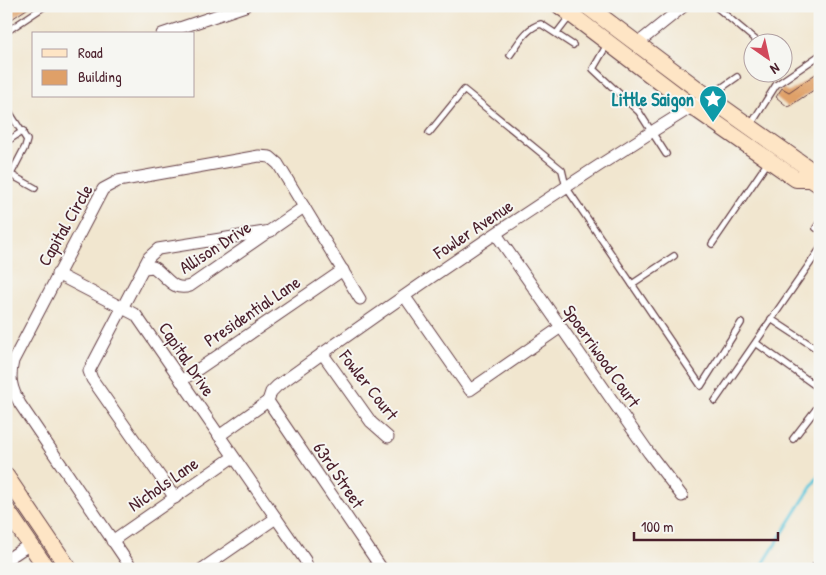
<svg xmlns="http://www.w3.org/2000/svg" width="826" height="575" viewBox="0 0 826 575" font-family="'Patrick Hand',sans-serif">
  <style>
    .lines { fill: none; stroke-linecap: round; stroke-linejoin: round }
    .stream { stroke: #5ec6db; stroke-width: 3 }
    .building { fill: #dfa068 }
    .lane-casing { stroke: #633d44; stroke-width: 8 }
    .street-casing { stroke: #633d44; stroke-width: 13 }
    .secondary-casing { stroke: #633d44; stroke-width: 18 }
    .lane { stroke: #fff; stroke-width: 5.5 }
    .street { stroke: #fff; stroke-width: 11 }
    .secondary { stroke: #fee5c5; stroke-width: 16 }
    .labels { text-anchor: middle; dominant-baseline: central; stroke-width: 4; stroke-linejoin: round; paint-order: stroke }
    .culture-label { font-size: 18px; font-weight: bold; fill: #0d838f; stroke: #f6f6f2; text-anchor: end }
    .street-label { font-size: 18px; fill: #4a1f2b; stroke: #f6f6f2 }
  </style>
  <rect width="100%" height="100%" fill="#f6f6f2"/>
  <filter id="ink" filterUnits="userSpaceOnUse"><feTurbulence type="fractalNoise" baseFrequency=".02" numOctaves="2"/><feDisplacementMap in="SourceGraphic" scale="10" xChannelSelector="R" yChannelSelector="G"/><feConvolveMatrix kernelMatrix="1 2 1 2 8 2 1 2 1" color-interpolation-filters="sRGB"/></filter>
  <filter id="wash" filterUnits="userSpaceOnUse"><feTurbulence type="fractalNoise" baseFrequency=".0096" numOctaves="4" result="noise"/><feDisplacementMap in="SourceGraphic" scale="20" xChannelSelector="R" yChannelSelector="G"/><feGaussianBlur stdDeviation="1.12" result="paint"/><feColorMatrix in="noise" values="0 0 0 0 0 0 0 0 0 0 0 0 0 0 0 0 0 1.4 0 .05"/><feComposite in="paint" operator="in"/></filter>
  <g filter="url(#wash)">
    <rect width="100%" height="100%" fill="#f1e6cf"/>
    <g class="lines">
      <polyline class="stream" points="760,569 820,473"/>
    </g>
    <g id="blocks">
      <g class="building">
        <polygon points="6,6 31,6 6,23"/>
        <polygon points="820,71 820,86 788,107 776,97 782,88 789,92"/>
      </g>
    </g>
  </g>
  <g filter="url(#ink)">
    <use href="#blocks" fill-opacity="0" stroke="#633d44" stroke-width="1"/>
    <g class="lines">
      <g class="lane-casing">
        <g id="lane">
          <polyline points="715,6 758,42"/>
          <polyline points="6,32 45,6"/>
          <polyline points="557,33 570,16"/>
          <polyline points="608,43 593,69 639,112 666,154"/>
          <path d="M510,55C518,44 527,27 541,24L573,45"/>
          <polyline points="710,96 737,77"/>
          <polyline points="6,107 27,140 25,147 11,174"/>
          <polyline points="750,126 776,85 820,55"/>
          <polyline points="429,133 464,90 562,170 566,187 701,386 741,323"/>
          <polyline points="6,142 23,131"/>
          <polyline points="6,172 35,188"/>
          <polyline points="816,228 820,222"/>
          <polyline points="712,244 768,162"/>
          <polyline points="632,284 674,256"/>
          <polyline points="771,319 820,351"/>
          <polyline points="756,343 820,389"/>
          <polyline points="715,401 820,249"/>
          <polyline points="793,439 820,404"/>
          <polyline points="813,569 820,561"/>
        </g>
      </g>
      <g class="street-casing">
        <g id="street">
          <polyline points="162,34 245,6"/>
          <polyline points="638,43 684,6"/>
          <polyline points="496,234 649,453 682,496"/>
          <path d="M144,268L153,267C167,276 172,292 190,286L304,207"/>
          <polyline points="57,274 136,315 305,560 308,569"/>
          <polyline points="405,297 470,390 561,327"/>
          <polyline points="322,353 371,422 388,437"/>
          <polyline points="181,381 343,270"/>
          <path d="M268,401L271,392L277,386C414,287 554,192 698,103"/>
          <polyline points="268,401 382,569"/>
          <polyline points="219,436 268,401"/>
          <polyline points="175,498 92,379 89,371 149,257 158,249 271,231"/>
          <polyline points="112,541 233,457"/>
          <polyline points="6,560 30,544"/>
          <path d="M132,569L20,404C11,388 9,378 13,361L103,189L118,181L259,156L270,157L278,164L360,299"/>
          <polyline points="202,569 276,518"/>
        </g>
      </g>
      <g class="secondary-casing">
        <g id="secondary">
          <polyline points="560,6 693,107 769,160 796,179 811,179 820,185"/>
          <polyline points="587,6 708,97 808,168 811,179"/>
          <polyline points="6,476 69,569"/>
          <polyline points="6,509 47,569"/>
        </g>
      </g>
      <use href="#lane" class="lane"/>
      <use href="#street" class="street"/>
      <use href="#secondary" class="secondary"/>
    </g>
  </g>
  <defs>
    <g id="sight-pin" transform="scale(1.4375)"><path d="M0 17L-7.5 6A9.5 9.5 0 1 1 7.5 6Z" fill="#0f9aa8" stroke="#f6f6f2"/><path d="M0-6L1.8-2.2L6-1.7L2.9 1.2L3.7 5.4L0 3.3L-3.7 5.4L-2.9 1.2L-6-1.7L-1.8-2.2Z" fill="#fff"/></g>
  </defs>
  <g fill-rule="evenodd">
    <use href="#sight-pin" x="713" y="99"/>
  </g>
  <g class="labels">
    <g class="culture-label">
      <text x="694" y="99">Little Saigon</text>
    </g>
    <g class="street-label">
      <text transform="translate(65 225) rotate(-60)">Capital Circle</text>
      <text transform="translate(473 229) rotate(-34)">Fowler Avenue</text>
      <text transform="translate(215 247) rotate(-33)">Allison Drive</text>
      <text transform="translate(252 311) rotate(-34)">Presidential Lane</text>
      <text transform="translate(602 356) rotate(55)">Spoerriwood Court</text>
      <text transform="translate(187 359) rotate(56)">Capital Drive</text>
      <text transform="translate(369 385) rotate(52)">Fowler Court</text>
      <text transform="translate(339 475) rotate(56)">63rd Street</text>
      <text transform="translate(163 484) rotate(-35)">Nichols Lane</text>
    </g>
  </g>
  <rect width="826" height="575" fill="none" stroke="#f6f6f2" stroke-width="25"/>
  <rect x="32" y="32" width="162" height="65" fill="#f6f6f2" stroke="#b1a0a2"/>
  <rect x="42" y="49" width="25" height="8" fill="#fee5c5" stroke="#b1a0a2"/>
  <text x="78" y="58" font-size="15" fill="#4a1f2b">Road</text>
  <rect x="42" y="70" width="25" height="15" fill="#dfa068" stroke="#b1a0a2"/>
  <text x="78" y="82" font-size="15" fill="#4a1f2b">Building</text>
  <g transform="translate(768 58) rotate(146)"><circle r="24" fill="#f6f6f2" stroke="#b1a0a2"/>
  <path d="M0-4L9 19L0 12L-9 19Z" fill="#d1495b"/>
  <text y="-8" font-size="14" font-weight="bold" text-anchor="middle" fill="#4a1f2b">N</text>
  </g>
  <path d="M634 532v8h144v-8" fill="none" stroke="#4a1f2b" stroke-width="2.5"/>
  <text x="641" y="532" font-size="15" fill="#4a1f2b" stroke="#f6f6f2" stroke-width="4" paint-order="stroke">100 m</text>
</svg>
